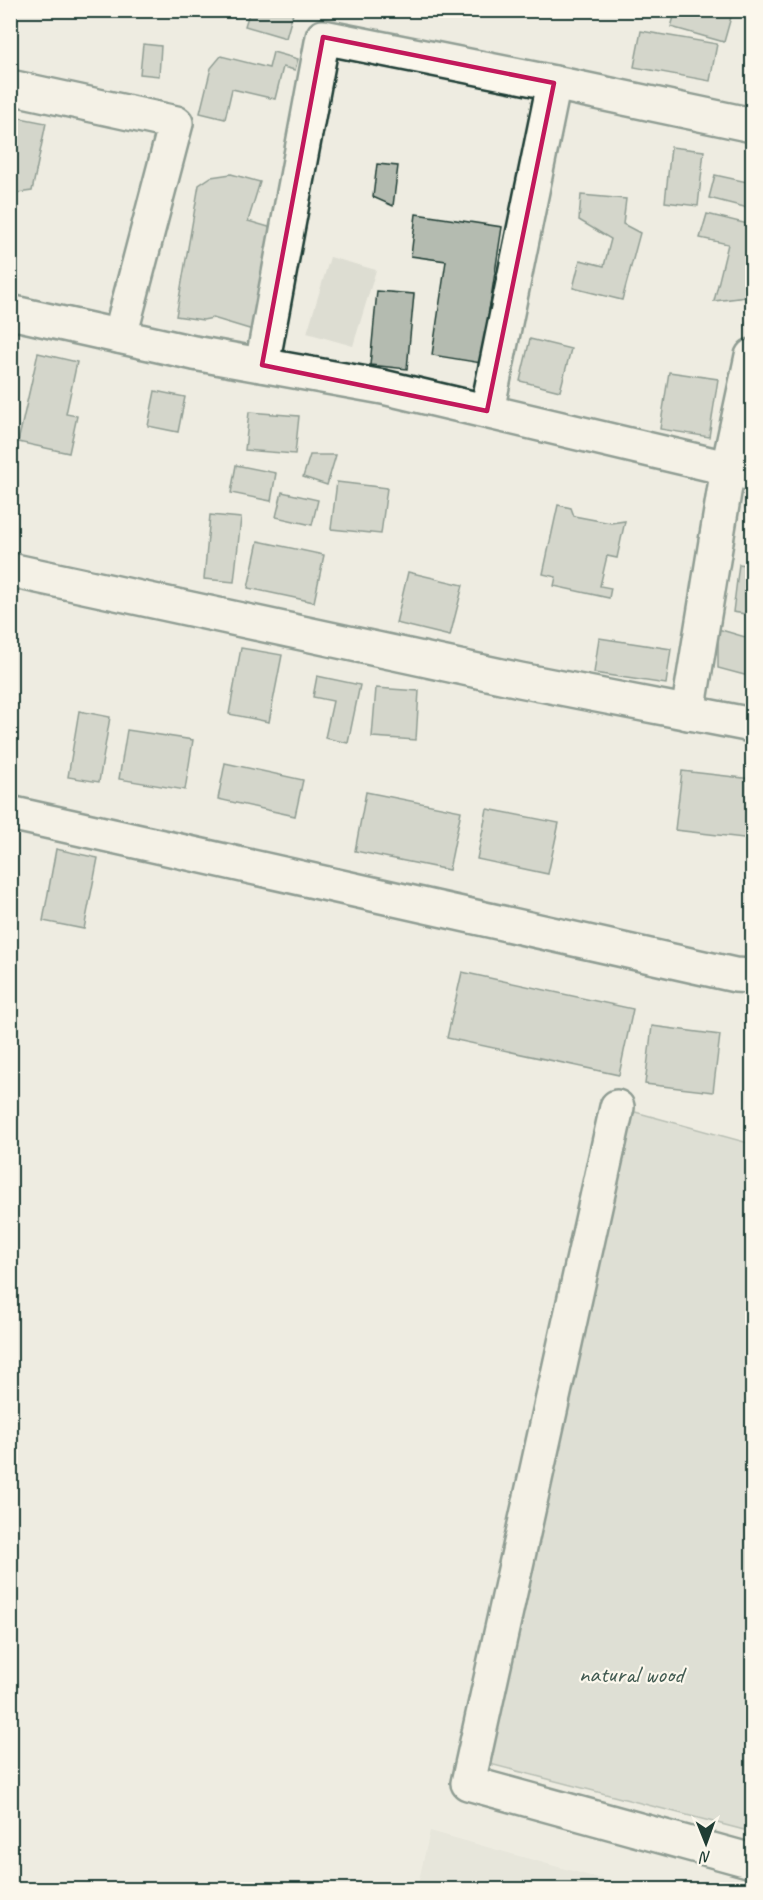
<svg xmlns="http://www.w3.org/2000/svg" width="763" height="1900" viewBox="0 0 763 1900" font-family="Caveat,sans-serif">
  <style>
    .built { fill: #ddddd2 }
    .green { fill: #cbcfc4; stroke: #75867c; stroke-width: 1.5 }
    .building { fill: #b4bbb0; stroke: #1f3d34; stroke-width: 1.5 }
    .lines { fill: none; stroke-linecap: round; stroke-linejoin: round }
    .minor-casing { stroke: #1f3d34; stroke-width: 38 }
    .minor { stroke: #fbf7ec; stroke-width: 33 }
    .marked { fill: none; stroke: #c2185b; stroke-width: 4.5; stroke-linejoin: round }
    .labels { text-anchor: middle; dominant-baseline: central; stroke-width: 4.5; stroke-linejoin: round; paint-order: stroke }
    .park-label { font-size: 24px; fill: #415a51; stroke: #fbf7ec }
  </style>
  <rect width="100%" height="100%" fill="#eeece1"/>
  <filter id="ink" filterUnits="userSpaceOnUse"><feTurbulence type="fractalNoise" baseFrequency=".0167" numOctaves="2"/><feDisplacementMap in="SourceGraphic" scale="12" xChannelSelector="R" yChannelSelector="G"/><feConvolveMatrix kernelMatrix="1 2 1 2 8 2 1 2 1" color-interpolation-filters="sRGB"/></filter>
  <g filter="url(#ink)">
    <g class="built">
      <polygon points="330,257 376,270 353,346 307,333"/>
      <polygon points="430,1831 637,1889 417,1889"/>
    </g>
    <polygon class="green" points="617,1107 752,1144 752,1832 490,1764"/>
    <g class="building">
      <polygon points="250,10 294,10 286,38 245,26"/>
      <polygon points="645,10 672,10 672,15"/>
      <polygon points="676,10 733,10 724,42 671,27"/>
      <polygon points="641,31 717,44 710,81 634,67"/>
      <polygon points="143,44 161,46 159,76 140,74"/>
      <polygon points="273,52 298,59 295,70 283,67 275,99 232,89 225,119 200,113 211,68 221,56 269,68"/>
      <polygon points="10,116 46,123 32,191 10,194"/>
      <polygon points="671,147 704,151 698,206 665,202"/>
      <polygon points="377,164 398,166 393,206 373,197"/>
      <polygon points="231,174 260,182 248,221 286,232 256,331 213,318 203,320 176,316 199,185 211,177"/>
      <polygon points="715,175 752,183 752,209 709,198"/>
      <polygon points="581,195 626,199 623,224 640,233 622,300 573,288 580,260 604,266 611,239 579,220"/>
      <polygon points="416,214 502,227 481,363 432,355 446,261 411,256"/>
      <polygon points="707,214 752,225 752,272 746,297 714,301 728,244 700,238"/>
      <polygon points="377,291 414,294 407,369 370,365"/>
      <polygon points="530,339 571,349 560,391 520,381"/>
      <polygon points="38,353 77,362 66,414 77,416 69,453 18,442"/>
      <polygon points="669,372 718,379 709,437 660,429"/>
      <polygon points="155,391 185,397 178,432 148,426"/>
      <polygon points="249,412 299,416 295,454 245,450"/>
      <polygon points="310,455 336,455 327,485 303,477"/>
      <polygon points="236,465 276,473 271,501 231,493"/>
      <polygon points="337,482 387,488 381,534 331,529"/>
      <polygon points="282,492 318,500 312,525 276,517"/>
      <polygon points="558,505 571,508 574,516 611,523 625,521 617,558 607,556 600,586 611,588 609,598 554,586 556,577 543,574"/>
      <polygon points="210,515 241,518 234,582 204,579"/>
      <polygon points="258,541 324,555 314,602 248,588"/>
      <polygon points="739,564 752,566 752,615 733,612"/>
      <polygon points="408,572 463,585 450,636 396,623"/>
      <polygon points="718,629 752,639 752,677 718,668"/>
      <polygon points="599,638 671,649 666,684 594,673"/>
      <polygon points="241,648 282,655 269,722 229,714"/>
      <polygon points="317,676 360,685 348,743 325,738 333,701 313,697"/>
      <polygon points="376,688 419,691 416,740 372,737"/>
      <polygon points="79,711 110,717 99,782 68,777"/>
      <polygon points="127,730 193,740 185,790 119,779"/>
      <polygon points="225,763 303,780 295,816 218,799"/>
      <polygon points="682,771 752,779 752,839 675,830"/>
      <polygon points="366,792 461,811 449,870 355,851"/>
      <polygon points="487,809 559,823 548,874 477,859"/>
      <polygon points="56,849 98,858 84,929 43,921"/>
      <polygon points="462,972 633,1009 619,1075 447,1038"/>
      <polygon points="652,1026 720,1035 713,1092 645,1084"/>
    </g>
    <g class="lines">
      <g class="minor-casing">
        <g id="minor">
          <polyline points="10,87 176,123 120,336"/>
          <polyline points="10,312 194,353 383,387 752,474"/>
          <polyline points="262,365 323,37 554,83 752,125"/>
          <polyline points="487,411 554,83"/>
          <polyline points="10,570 520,680 752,725"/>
          <polyline points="688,713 728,468 752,356"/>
          <polyline points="10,813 735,975 752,976"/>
          <polyline points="617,1107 468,1783 752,1861"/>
        </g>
      </g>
      <use href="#minor" class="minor"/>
    </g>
  </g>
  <path d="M0 0H763V1900H0ZM323,37L554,83L487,411L262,365Z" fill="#eeece1" fill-opacity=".55" fill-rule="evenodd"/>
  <path class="marked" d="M323,37L554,83L487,411L262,365Z"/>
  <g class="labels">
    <g class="park-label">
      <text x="631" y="1674">natural wood</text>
    </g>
  </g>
  <rect width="763" height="1900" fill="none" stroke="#fbf7ec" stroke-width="36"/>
  <rect x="18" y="18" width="727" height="1864" fill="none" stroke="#1f3d34" stroke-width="2" filter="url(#ink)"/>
  <g transform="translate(706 1843) rotate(179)" stroke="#fbf7ec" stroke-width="4.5" paint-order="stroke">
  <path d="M0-4.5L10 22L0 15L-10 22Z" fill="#1f3d34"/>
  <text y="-9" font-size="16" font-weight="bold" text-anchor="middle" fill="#1f3d34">N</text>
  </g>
</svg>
